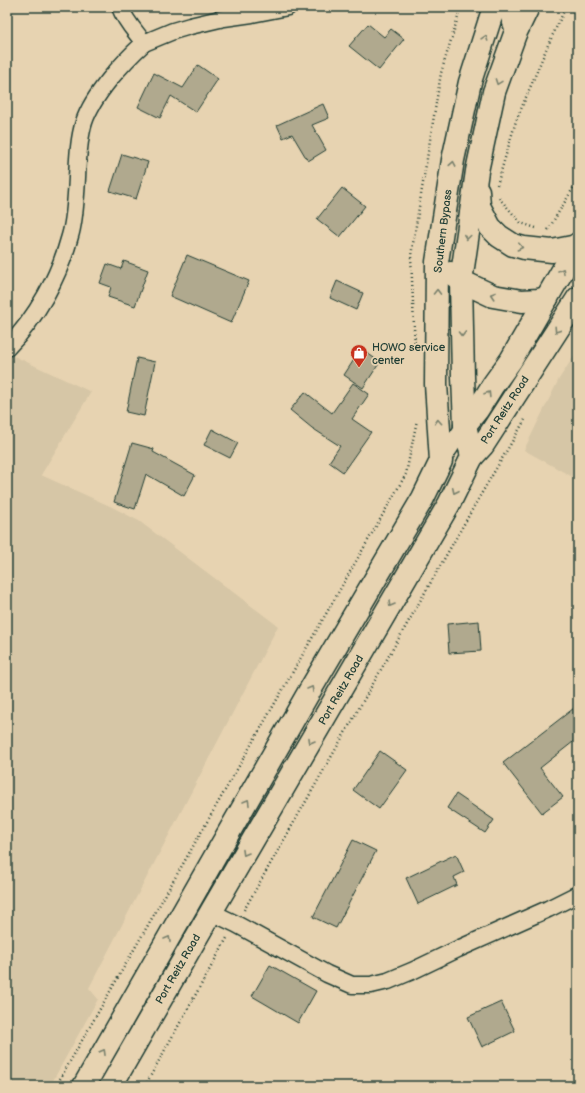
<svg xmlns="http://www.w3.org/2000/svg" width="585" height="1093" viewBox="0 0 585 1093" font-family="'Balsamiq Sans',sans-serif">
  <style>
    .built { fill: #d6c6a6 }
    .building { fill: #b0a98e; stroke: #1f3d34 }
    .lines { fill: none; stroke-linecap: round; stroke-linejoin: round }
    .minor-casing { stroke: #1f3d34; stroke-width: 19 }
    .secondary-casing { stroke: #1f3d34; stroke-width: 25 }
    .path { stroke: #1f3d34; stroke-width: 2.5; stroke-dasharray: 1 3; stroke-linecap: butt }
    .minor { stroke: #e7d3b1; stroke-width: 16 }
    .secondary { stroke: #e7d3b1; stroke-width: 22 }
    .oneway { stroke: #79806c }
    .labels { text-anchor: middle; dominant-baseline: central; stroke-width: 3.5; stroke-linejoin: round; paint-order: stroke }
    .street-label { font-size: 11px; fill: #1f3d34; stroke: #e7d3b1 }
    .poi-label { font-size: 11px; fill: #1f3d34; stroke: #e7d3b1; text-anchor: start }
  </style>
  <rect width="100%" height="100%" fill="#e7d3b1"/>
  <filter id="ink" filterUnits="userSpaceOnUse"><feTurbulence type="fractalNoise" baseFrequency=".025" numOctaves="2"/><feDisplacementMap in="SourceGraphic" scale="8" xChannelSelector="R" yChannelSelector="G"/><feConvolveMatrix kernelMatrix="1 2 1 2 8 2 1 2 1" color-interpolation-filters="sRGB"/></filter>
  <g filter="url(#ink)">
    <g class="built">
      <polygon points="578,350 578,480 524,450 559,379"/>
      <polygon points="14,356 91,392 41,475 112,507 139,521 278,626 89,988 98,999 50,1086 7,1086 7,367"/>
    </g>
    <g class="building">
      <polygon points="368,24 384,37 391,29 404,39 379,70 349,46"/>
      <polygon points="198,65 218,79 196,112 171,96 160,118 138,107 154,73 183,88"/>
      <polygon points="323,104 329,118 312,125 326,150 308,161 292,134 283,138 277,125"/>
      <polygon points="122,154 148,162 136,199 110,191"/>
      <polygon points="342,188 365,206 340,237 317,219"/>
      <polygon points="187,255 249,281 231,323 170,296"/>
      <polygon points="124,261 148,270 135,306 108,297 111,287 100,283 107,264 121,269"/>
      <polygon points="337,281 363,293 356,310 330,298"/>
      <polygon points="361,349 380,362 363,388 344,375"/>
      <polygon points="137,358 155,362 144,416 126,412"/>
      <polygon points="353,383 369,394 352,419 371,432 343,472 329,462 340,446 312,428 290,410 305,392 332,413"/>
      <polygon points="212,429 238,443 230,458 204,445"/>
      <polygon points="132,443 154,449 153,452 195,475 184,496 146,474 135,509 114,502"/>
      <polygon points="479,621 481,651 449,653 447,624"/>
      <polygon points="578,705 578,738 540,768 563,797 542,813 503,763"/>
      <polygon points="380,751 407,770 379,809 353,790"/>
      <polygon points="456,794 494,820 485,833 447,808"/>
      <polygon points="353,840 376,851 336,928 313,917"/>
      <polygon points="456,854 464,872 454,877 457,885 418,904 406,878"/>
      <polygon points="270,965 316,991 298,1023 252,996"/>
      <polygon points="501,1002 515,1031 482,1047 468,1017"/>
    </g>
    <g class="lines">
      <g class="minor-casing">
        <g id="minor">
          <path d="M120,7C125,21 135,31 144,43L173,31L190,26L224,18L252,14L288,7"/>
          <polyline points="500,7 508,14 515,34"/>
          <path d="M7,348C37,317 59,277 70,236C74,223 75,208 76,194C78,170 77,144 84,122C93,95 123,62 144,43"/>
          <polyline points="441,461 465,425"/>
          <polyline points="211,912 236,924 327,974 352,985 371,985 388,981 412,971 458,949 548,909 578,894"/>
        </g>
      </g>
      <g class="secondary-casing">
        <g id="secondary">
          <polyline points="478,191 479,206 490,227 499,236 513,245 524,248 552,251 577,246"/>
          <polyline points="451,273 461,281 493,296 522,301 538,300 547,298"/>
          <polyline points="465,425 478,409 493,385 511,360 578,244"/>
          <polyline points="472,457 465,425 463,377 461,281 477,171 494,92 515,34 528,7"/>
          <polyline points="84,1086 313,685 423,498 441,461 436,384 437,262 453,160 470,82 494,7"/>
          <polyline points="111,1086 211,912 449,504 472,457 483,445 578,298"/>
        </g>
      </g>
      <g class="path">
        <polyline points="497,185 516,121 548,45 566,7"/>
        <polyline points="499,198 521,223 536,228"/>
        <polyline points="548,230 578,180"/>
        <polyline points="415,350 411,256 441,73 461,7"/>
        <polyline points="244,910 480,496 526,418"/>
        <polyline points="56,1086 406,474 417,420"/>
        <polyline points="145,1086 227,938"/>
      </g>
      <use href="#minor" class="minor"/>
      <use href="#secondary" class="secondary"/>
    </g>
    <defs><path id="oneway-chevron" d="M-2-3.5L2.5 0L-2 3.5" fill="none" stroke-width="1.6" stroke-linecap="round" stroke-linejoin="round"/></defs>
    <g class="oneway">
      <use href="#oneway-chevron" transform="translate(485 38) rotate(-72)"/>
      <use href="#oneway-chevron" transform="translate(498 82) rotate(110)"/>
      <use href="#oneway-chevron" transform="translate(453 164) rotate(-80)"/>
      <use href="#oneway-chevron" transform="translate(467 237) rotate(98)"/>
      <use href="#oneway-chevron" transform="translate(520 247) rotate(13)"/>
      <use href="#oneway-chevron" transform="translate(562 271) rotate(-60)"/>
      <use href="#oneway-chevron" transform="translate(437 292) rotate(-89)"/>
      <use href="#oneway-chevron" transform="translate(493 295) rotate(-162)"/>
      <use href="#oneway-chevron" transform="translate(557 330) rotate(123)"/>
      <use href="#oneway-chevron" transform="translate(462 334) rotate(89)"/>
      <use href="#oneway-chevron" transform="translate(488 394) rotate(-58)"/>
      <use href="#oneway-chevron" transform="translate(438 422) rotate(-94)"/>
      <use href="#oneway-chevron" transform="translate(455 491) rotate(115)"/>
      <use href="#oneway-chevron" transform="translate(391 604) rotate(120)"/>
      <use href="#oneway-chevron" transform="translate(311 689) rotate(-60)"/>
      <use href="#oneway-chevron" transform="translate(311 741) rotate(120)"/>
      <use href="#oneway-chevron" transform="translate(247 802) rotate(-60)"/>
      <use href="#oneway-chevron" transform="translate(245 853) rotate(120)"/>
      <use href="#oneway-chevron" transform="translate(168 939) rotate(-60)"/>
      <use href="#oneway-chevron" transform="translate(103 1052) rotate(-60)"/>
    </g>
  </g>
  <defs>
    <g id="shop-pin" transform="scale(0.9)"><path d="M0 17L-7.5 6A9.5 9.5 0 1 1 7.5 6Z" fill="#c8321e" stroke="#e7d3b1"/><path d="M-5-2.5h2.3a2.7 3.5 0 0 1 5.4 0H5L5.5 6h-11ZM-1.5-2.5h3a1.5 2.3 0 0 0-3 0Z" fill="#fff"/></g>
  </defs>
  <g fill-rule="evenodd">
    <use href="#shop-pin" x="359" y="353"/>
  </g>
  <g class="labels">
    <g class="street-label">
      <text transform="translate(443 231) rotate(-83)">Southern Bypass</text>
      <text transform="translate(505 410) rotate(-57)">Port Reitz Road</text>
      <text transform="translate(341 690) rotate(-60)">Port Reitz Road</text>
      <text transform="translate(178 969) rotate(-60)">Port Reitz Road</text>
    </g>
    <g class="poi-label">
      <text x="372" y="347">HOWO service<tspan x="372" dy="13">center</tspan></text>
    </g>
  </g>
  <rect width="585" height="1093" fill="none" stroke="#e7d3b1" stroke-width="24"/>
  <rect x="12" y="12" width="561" height="1069" fill="none" stroke="#1f3d34" stroke-width="1.5" filter="url(#ink)"/>
</svg>
